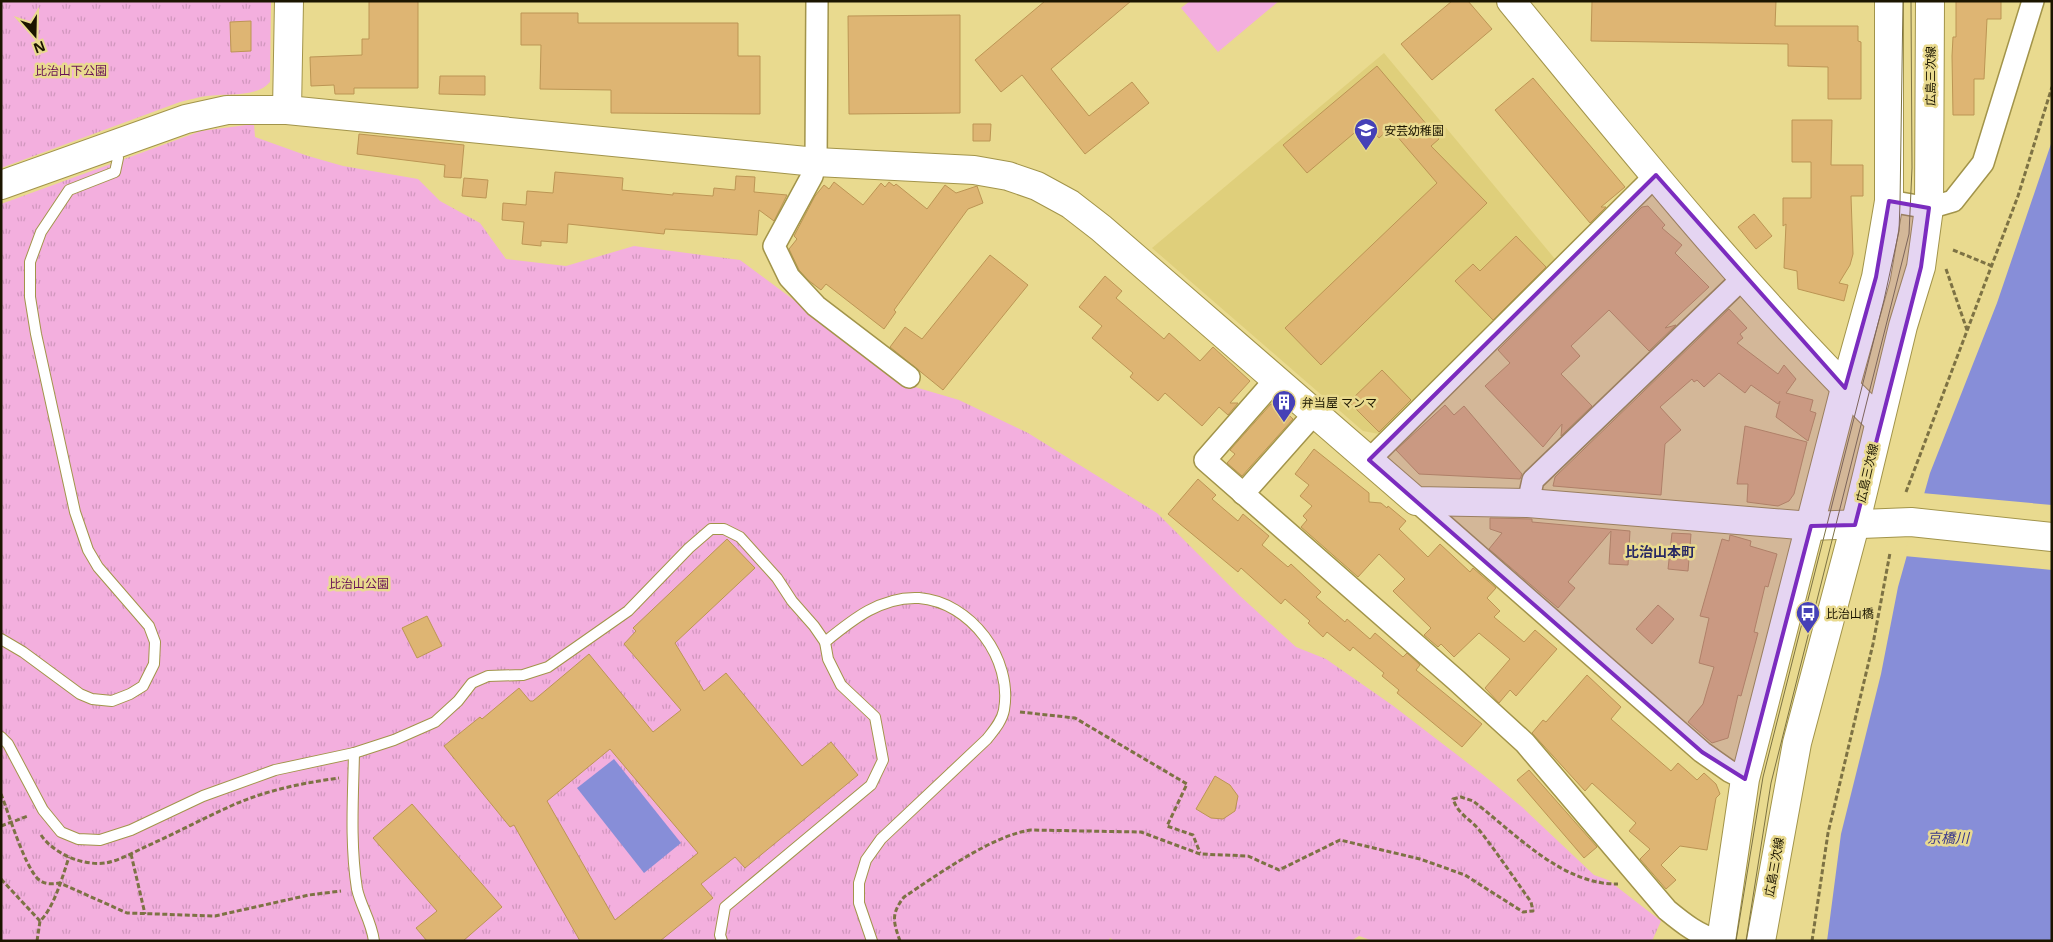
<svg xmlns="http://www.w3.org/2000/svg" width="2053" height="942" viewBox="0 0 2053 942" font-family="'Noto Sans','Noto Sans JP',sans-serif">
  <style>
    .built { fill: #dfcf7b }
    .green { fill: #f3afde }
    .park { fill: url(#park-tufts) }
    .water { fill: #878ed8 }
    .pier { fill: #e9da8f }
    .building { fill: #deb573; stroke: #bc9554; fill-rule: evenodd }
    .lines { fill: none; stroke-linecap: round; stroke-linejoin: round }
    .lane-casing { stroke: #a2944a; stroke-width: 12 }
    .street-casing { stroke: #a2944a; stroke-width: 24 }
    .secondary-casing { stroke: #a2944a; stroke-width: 30 }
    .primary-casing { stroke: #a2944a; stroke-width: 30 }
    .path { stroke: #7d7244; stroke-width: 3; stroke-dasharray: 5 2.5; stroke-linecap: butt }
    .lane { stroke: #fff; stroke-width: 10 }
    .street { stroke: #fff; stroke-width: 21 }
    .secondary { stroke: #fff; stroke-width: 28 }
    .primary { stroke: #fff; stroke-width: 28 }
    .tram { stroke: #7c7243; stroke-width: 1 }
    .marked { fill: #7b2cbf; fill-opacity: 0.2; stroke: #7b2cbf; stroke-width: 4; stroke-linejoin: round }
    .labels { text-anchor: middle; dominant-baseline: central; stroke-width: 5; stroke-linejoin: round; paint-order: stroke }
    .park-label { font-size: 12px; fill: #671155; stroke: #e9da8f }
    .street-label { font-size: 12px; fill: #1b1500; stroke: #e9da8f }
    .poi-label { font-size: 12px; fill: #1b1500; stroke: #e9da8f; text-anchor: start }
    .neighbourhood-label { font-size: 14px; font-weight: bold; fill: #282963; stroke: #e9da8f }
    .water-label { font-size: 14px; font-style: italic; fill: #37358b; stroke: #e9da8f }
  </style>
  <defs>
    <pattern id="park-tufts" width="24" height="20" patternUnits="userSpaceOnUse" patternTransform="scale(1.25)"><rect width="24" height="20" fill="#f3afde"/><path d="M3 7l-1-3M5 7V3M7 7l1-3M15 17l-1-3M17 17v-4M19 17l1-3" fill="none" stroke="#d096bd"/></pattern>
  </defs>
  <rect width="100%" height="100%" fill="#e9da8f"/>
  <polygon class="built" points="1384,53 1555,259 1379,434 1363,431 1152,248"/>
  <polygon class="green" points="1190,1 1279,1 1218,52 1181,8"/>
  <g class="park">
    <path d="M1,1H271L270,82C257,98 226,93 207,96C198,97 189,100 180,102L1,168Z"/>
    <polygon points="254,124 255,137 308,156 343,166 418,179 440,201 480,223 506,259 566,266 634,246 740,260 908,385 959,400 1028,433 1157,513 1240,596 1296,647 1326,659 1392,705 1482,774 1522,807 1594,875 1608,880 1661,921 1652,941 1373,941 1359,936 1351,941 1115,941 1110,938 1108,941 1,941 1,204 201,131"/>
  </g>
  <g class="water">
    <polygon points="2052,141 2052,941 1827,941 1841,834 1881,674 1898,587 1930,473 1997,303"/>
    <polygon points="614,759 681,843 644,873 577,788"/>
  </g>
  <polygon class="pier" points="1922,493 2052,505 2052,570 1904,556"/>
  <g class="building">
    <polygon points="369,1 418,1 418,88 354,88 354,94 335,94 334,85 311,86 310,57 362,55 362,39 369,39"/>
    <polygon points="1045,1 1131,1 1051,69 1089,116 1132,82 1149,103 1085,154 1022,75 1001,92 975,60"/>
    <polygon points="1452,1 1468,1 1492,29 1432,80 1401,44"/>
    <polygon points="1592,1 1776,1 1775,26 1858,26 1858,41 1861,42 1861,99 1828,99 1828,67 1788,66 1788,44 1591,41"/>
    <polygon points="1956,1 2001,1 2001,19 1987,19 1984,79 1974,79 1974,115 1953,115 1952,56 1953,37 1956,37"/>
    <polygon points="521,13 578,13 578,23 738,23 738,56 760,56 760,114 611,113 611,90 540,89 541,45 521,45"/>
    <polygon points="960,15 960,113 849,114 848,16"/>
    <polygon points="251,21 251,51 231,52 230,22"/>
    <polygon points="1377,66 1439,139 1431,146 1487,203 1321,365 1285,328 1437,183 1390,128 1379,138 1366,123 1307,173 1283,145"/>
    <polygon points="440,76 485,76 485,95 439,94"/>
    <polygon points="1533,78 1625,187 1601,207 1606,207 1590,223 1495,110"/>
    <polygon points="1792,120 1832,120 1831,165 1863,165 1863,196 1851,196 1853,254 1850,265 1839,283 1848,285 1844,301 1798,289 1797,271 1784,268 1786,224 1783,226 1783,198 1811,198 1811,162 1792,162"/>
    <polygon points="973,124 991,124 990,141 973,141"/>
    <polygon points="359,134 464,145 461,178 444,177 445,165 357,154"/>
    <polygon points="555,172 623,178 622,190 673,195 673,193 713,196 714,188 735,190 736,176 755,177 754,192 787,195 774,221 759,210 757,235 665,229 664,234 568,224 567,243 541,241 541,246 522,244 524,222 502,220 503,203 526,205 527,191 553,193"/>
    <polygon points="464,178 488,180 486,198 462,196"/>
    <polygon points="834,182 863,205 881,183 885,187 889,182 894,186 896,184 927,209 945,185 956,193 977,186 983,203 968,209 894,310 896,312 884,329 826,284 821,290 808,280 799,270 789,249 797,239 794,236 815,196 824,185 829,189"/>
    <polygon points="1648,206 1665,225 1662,228 1682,245 1675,253 1709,287 1665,328 1676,325 1649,351 1609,310 1571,346 1580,356 1561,374 1592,406 1561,436 1562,424 1543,447 1485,386 1510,363 1498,350 1642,207"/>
    <polygon points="1754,214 1772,236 1756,249 1738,227"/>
    <polygon points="1516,236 1546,267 1493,320 1455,281 1473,264 1480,271"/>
    <polygon points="990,255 1028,285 943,390 890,347 905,327 922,339"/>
    <polygon points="1105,276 1122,291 1116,298 1164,339 1169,333 1200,361 1213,347 1250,381 1230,403 1238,403 1228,415 1219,407 1202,426 1165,393 1158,401 1130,377 1133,373 1092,338 1102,326 1079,307"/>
    <polygon points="1729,309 1747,328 1740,334 1743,338 1737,343 1778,374 1784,365 1796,379 1786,393 1813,400 1810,411 1816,413 1808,441 1776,417 1780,401 1778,404 1751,385 1745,393 1719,373 1704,387 1697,380 1694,382 1692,379 1660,407 1681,430 1665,444 1661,495 1553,486 1555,477"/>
    <polygon points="1382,370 1411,400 1379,432 1349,402"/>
    <polygon points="1271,404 1277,404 1293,419 1242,476 1227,463 1235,454 1230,450"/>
    <polygon points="1445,405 1454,415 1464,406 1522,474 1520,479 1419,474 1396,450"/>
    <polygon points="1745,426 1807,442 1794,494 1789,501 1778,506 1747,502 1748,484 1737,484"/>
    <polygon points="1314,449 1369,493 1369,502 1381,503 1387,508 1388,506 1406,521 1399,529 1428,557 1440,544 1470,572 1473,568 1496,588 1487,598 1500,611 1494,617 1524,642 1535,630 1557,649 1516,696 1510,690 1499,703 1485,688 1510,659 1479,633 1454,657 1441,644 1438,647 1424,635 1431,628 1393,591 1405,579 1379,554 1358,577 1301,527 1307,520 1303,516 1312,506 1300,496 1309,485 1295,474"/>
    <polygon points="1198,479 1216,495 1212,499 1238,521 1243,514 1269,536 1262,545 1288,567 1291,564 1321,592 1316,597 1345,622 1347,619 1370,639 1375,633 1403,657 1407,653 1420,665 1416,670 1482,724 1462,747 1397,693 1399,690 1382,676 1384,673 1353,647 1350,651 1327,632 1323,637 1308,623 1310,621 1285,599 1281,604 1241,568 1238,572 1168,514"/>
    <polygon points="1490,518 1532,519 1532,522 1630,531 1628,565 1609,564 1611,531 1568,582 1575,588 1558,608 1489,549 1502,533 1490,529"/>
    <polygon points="1672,533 1691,534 1688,571 1668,569"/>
    <polygon points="1730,535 1751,541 1750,546 1777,554 1768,587 1765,586 1754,632 1758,633 1741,696 1738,695 1728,738 1712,743 1688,722 1703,704 1714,667 1699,663 1709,618 1700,616 1722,539 1729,541"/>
    <path d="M727,539L755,568L675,643L704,691L726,673L802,766L831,742L858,775L745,868L735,857L701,884L713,898L660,941H580L514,825L510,827L444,746L480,717L482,719L519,688L530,701H533L589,654L653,732L681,710L624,644L636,631L633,628ZM610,749L698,853L615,920L547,801Z"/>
    <polygon points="1658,605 1674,619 1652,644 1636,629"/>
    <polygon points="427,616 442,646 417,658 402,628"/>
    <polygon points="1587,675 1621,707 1611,719 1671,771 1678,763 1697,780 1704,773 1716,784 1720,794 1716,798 1707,850 1680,846 1661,865 1676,880 1666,889 1640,859 1650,849 1629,831 1636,823 1592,783 1585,791 1532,733 1543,720 1546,722"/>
    <polygon points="1529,770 1597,847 1584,858 1517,780"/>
    <polygon points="1215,776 1230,785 1238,796 1235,811 1223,819 1211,818 1196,809"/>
    <polygon points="412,804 502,907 463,941 427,941 416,928 437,911 373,838"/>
  </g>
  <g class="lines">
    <g class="lane-casing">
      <g id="lane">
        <polyline points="1,639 23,652 80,694 92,699 112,701 130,694 143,686 154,664 155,642 149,626 98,567 88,550 75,512 36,334 30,297 30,262 41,232 69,190 115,172 118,158 114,146"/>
        <polyline points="1,737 8,744 43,810 61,832 78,839 100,840 131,830 203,796 275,770 354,753 394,740 435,722 458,701 472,683 488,676 523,675 548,667 628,611 689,548 711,529 724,529 740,537 777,578 792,601 814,626 825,642"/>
        <path d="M354,753C353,798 350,845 357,889C361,907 371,920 374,941"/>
        <path d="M722,941L720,935L725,907L871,785L883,760L875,717L841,685L828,659L825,642C852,620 881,596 919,598C971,602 1013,659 1004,710C1002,721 994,730 987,739L881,839L866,860L859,883V903L872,941"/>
      </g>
    </g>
    <g class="street-casing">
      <g id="street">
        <polyline points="817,1 816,162 812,176 774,246 789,277 816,306 909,377"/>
        <polyline points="1889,201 1929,208 1953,201 1983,163 2033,1"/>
        <path d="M1276,379L1205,460L1456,680L1525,743L1667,910C1684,924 1698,935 1719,941"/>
        <polyline points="1369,460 1656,175"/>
        <polyline points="1243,494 1306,423"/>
        <polyline points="1416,501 1702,752 1729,771 1745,779"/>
        <polyline points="1528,503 1533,480 1743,278"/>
      </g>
    </g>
    <g class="secondary-casing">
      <g id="secondary">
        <path d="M1511,1C1629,145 1746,291 1879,421"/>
        <polyline points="287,110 289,1"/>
        <polyline points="1,185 186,119 227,110 287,110 816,162 974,170 1008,176 1037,186 1070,204 1101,228 1416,501 1528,503 1811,526 1911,522 2052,537"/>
      </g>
    </g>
    <g class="primary-casing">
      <g id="primary">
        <polyline points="1721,941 1745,779 1845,388 1876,277 1889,201 1889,1"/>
        <polyline points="1761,941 1797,743 1855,525 1903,326 1921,267 1929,208 1930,1"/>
      </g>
    </g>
    <g class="path">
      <polyline points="1953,250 1992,266"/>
      <polyline points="1946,269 1967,330"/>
      <polyline points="1906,492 2018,196 2052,87"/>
      <polyline points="1020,712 1075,718 1187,784 1167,826 1193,835 1200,853"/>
      <path d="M1,794C9,814 24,865 38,879C45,885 52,884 60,883L127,913L215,916L309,895L341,891"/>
      <polyline points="1,826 28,816"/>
      <path d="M41,835C53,853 82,866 105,863C119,861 134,852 147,846C176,833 204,818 233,805C267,790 303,783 339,778"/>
      <polyline points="131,854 145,914"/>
      <polyline points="1,879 40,921"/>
      <path d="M37,941L40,921C54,908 63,875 69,857"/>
      <path d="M900,941C893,921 891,914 904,897C937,875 993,835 1031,830L1141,832L1200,854L1248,856L1279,870L1340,840L1420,859L1465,875L1523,912L1533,911L1531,902C1514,878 1498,854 1480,831C1470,818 1459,816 1453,799L1461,797L1473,801C1515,833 1562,885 1618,884"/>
      <polyline points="1812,941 1828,833 1873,644 1890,553"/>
    </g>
    <use href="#lane" class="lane"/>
    <use href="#street" class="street"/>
    <use href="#secondary" class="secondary"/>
    <use href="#primary" class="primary"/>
    <g class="tram">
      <polyline points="1736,941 1763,777 1884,300 1899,231 1900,203 1903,1"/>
      <polyline points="1746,941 1771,783 1909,234 1912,168 1911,1"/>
    </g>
  </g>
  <path class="marked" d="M1656,175L1845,388L1876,277L1889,201L1929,208L1921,267L1855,525L1811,526L1745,779L1702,752L1369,460Z"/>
  <defs>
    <g id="school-pin" transform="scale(1.25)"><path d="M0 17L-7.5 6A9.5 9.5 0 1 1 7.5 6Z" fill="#4641b7" stroke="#e9da8f"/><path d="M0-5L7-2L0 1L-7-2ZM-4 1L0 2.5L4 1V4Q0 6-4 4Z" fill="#fff"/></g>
    <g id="building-pin" transform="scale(1.25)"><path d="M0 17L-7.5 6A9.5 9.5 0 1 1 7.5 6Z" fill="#4641b7" stroke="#e9da8f"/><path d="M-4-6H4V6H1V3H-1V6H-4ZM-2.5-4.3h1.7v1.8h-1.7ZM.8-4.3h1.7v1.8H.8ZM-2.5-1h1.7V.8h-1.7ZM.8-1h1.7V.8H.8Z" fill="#fff"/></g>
    <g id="bus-pin" transform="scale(1.25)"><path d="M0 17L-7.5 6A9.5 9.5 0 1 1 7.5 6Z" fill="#4641b7" stroke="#e9da8f"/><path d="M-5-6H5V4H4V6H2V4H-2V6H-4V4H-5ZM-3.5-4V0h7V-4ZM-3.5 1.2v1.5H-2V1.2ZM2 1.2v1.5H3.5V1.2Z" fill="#fff"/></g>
  </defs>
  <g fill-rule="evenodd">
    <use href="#school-pin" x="1366" y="130"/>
    <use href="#building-pin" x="1284" y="402"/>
    <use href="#bus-pin" x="1808" y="613"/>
  </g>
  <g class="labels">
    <g class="park-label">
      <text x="71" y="70">比治山下公園</text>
      <text x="359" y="583">比治山公園</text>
    </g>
    <g class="street-label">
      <text transform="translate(1930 76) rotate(-90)">広島三次線</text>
      <text transform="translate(1867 473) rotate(-77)">広島三次線</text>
      <text transform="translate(1774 867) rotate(-80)">広島三次線</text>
    </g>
    <g class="poi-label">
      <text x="1384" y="130">安芸幼稚園</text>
      <text x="1302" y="402">弁当屋 マンマ</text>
      <text x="1826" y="613">比治山橋</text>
    </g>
    <g class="neighbourhood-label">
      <text x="1660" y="551">比治山本町</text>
    </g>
    <g class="water-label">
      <text x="1948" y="837">京橋川</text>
    </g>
  </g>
  <rect width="2053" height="942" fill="none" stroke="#1b1500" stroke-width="5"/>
  <g transform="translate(35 35) rotate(160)" stroke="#e9da8f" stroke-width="4" paint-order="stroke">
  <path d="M0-4L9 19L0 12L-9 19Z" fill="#1b1500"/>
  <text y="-8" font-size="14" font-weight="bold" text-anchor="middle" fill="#1b1500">N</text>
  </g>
</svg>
